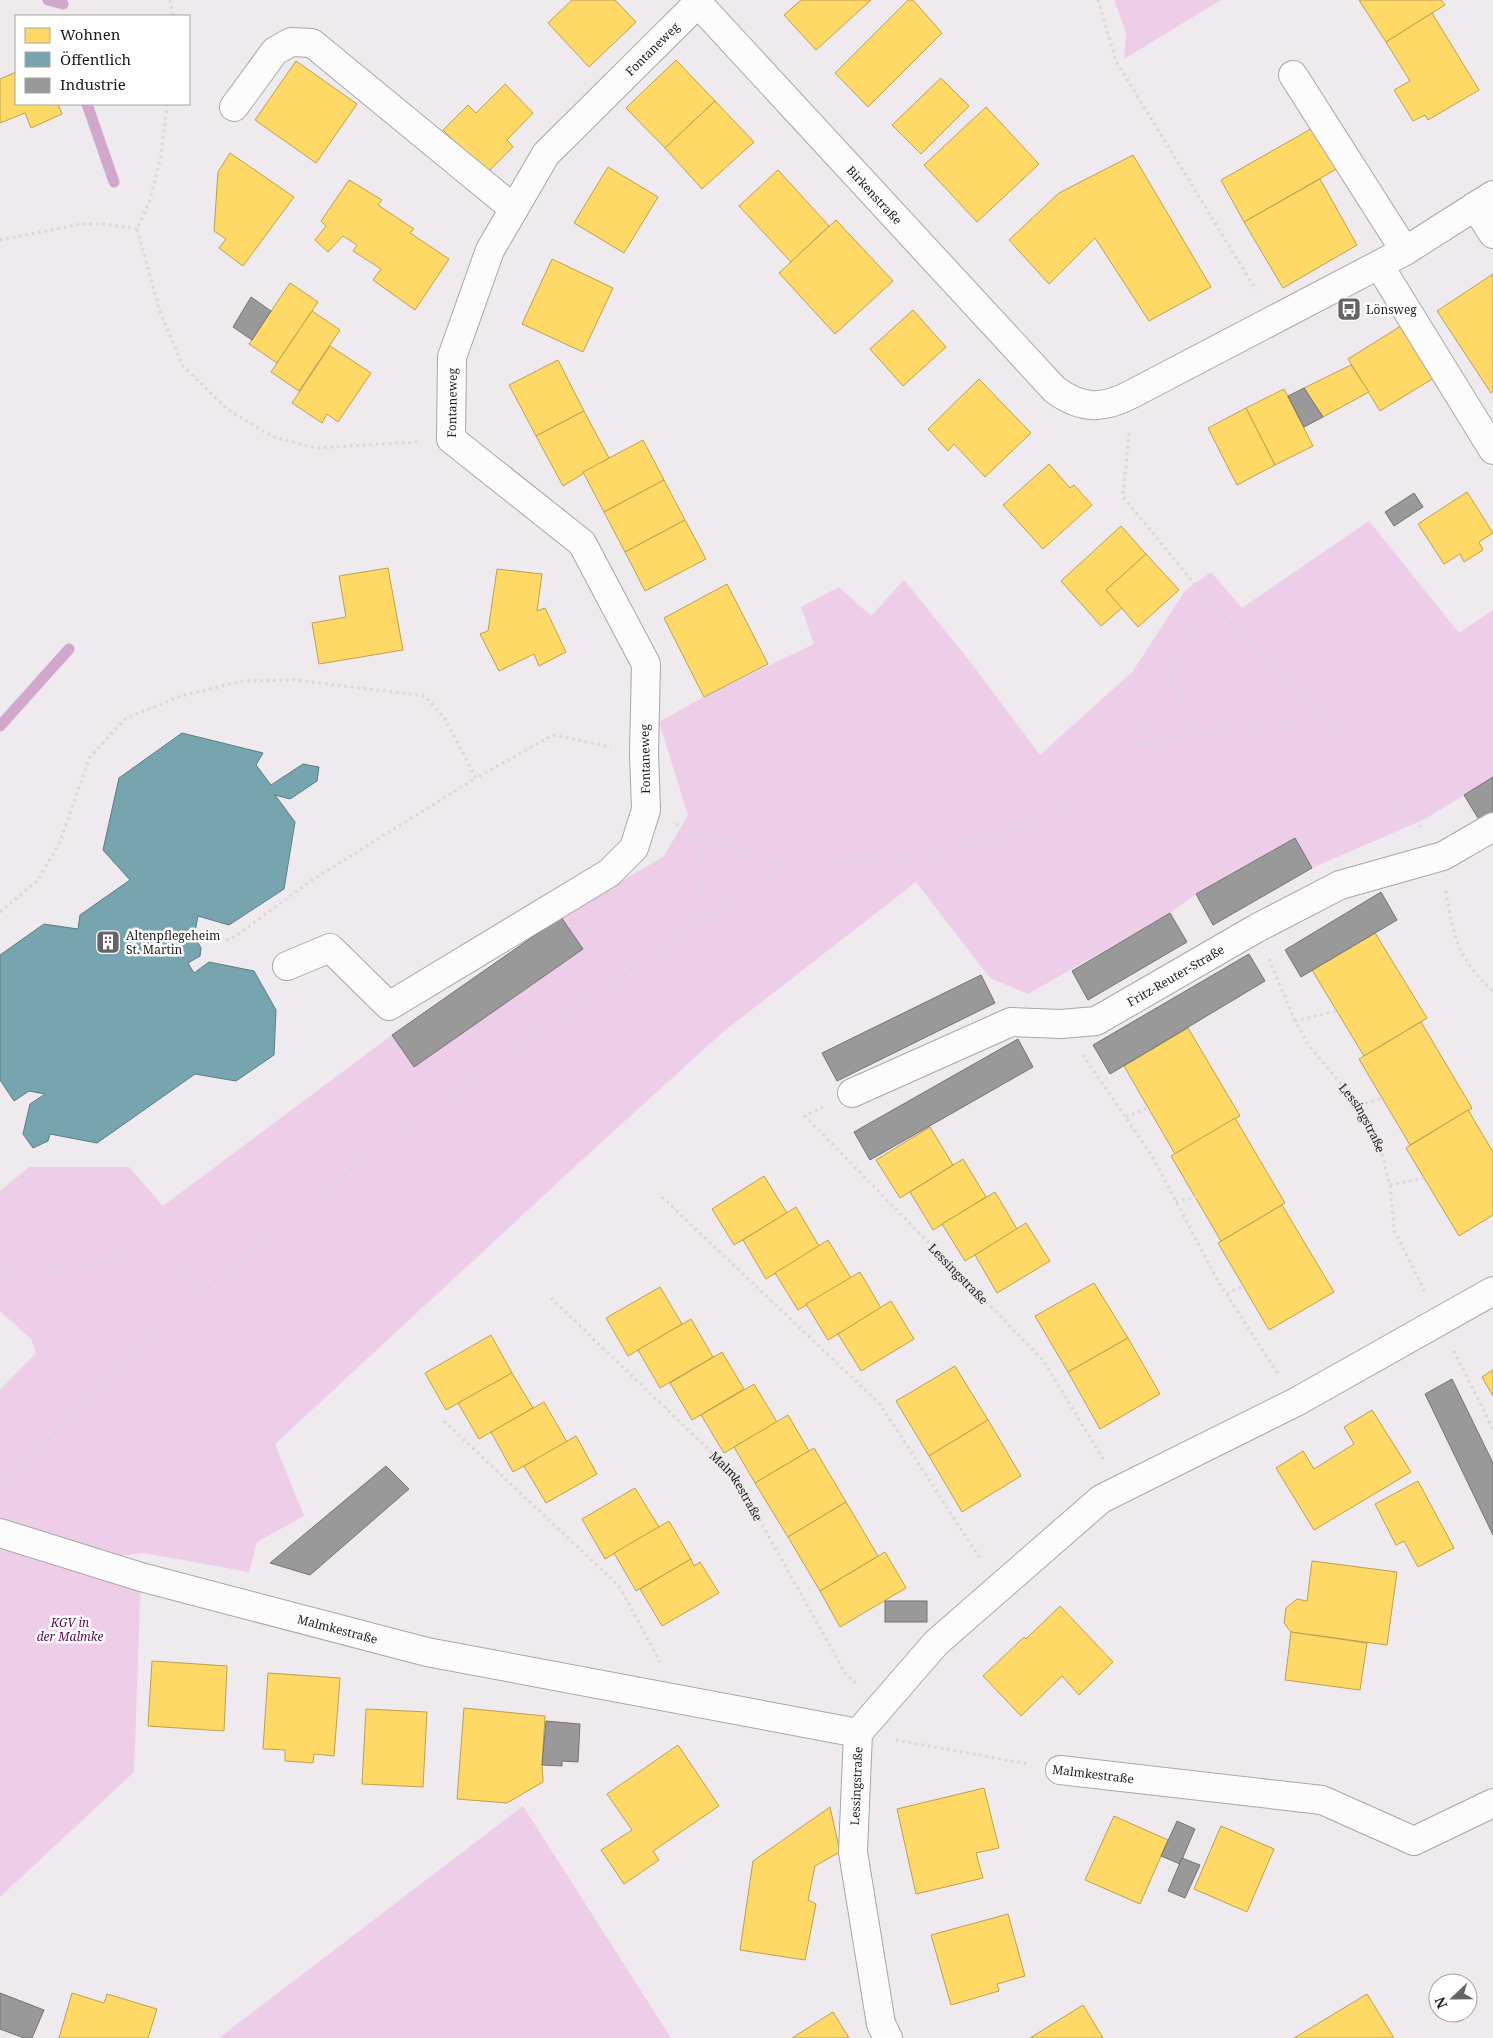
<svg xmlns="http://www.w3.org/2000/svg" width="1493" height="2038" viewBox="0 0 1493 2038" font-family="'Noto Serif',serif">
  <style>
    .green { fill: #edcde8 }
    .homes { fill: #ffd966; stroke: #bba050 }
    .public { fill: #76a5af; stroke: #5b7c83 }
    .industry { fill: #999; stroke: #747374 }
    .lines { fill: none; stroke-linecap: round; stroke-linejoin: round }
    .stream { stroke: #d2a7cc; stroke-width: 11 }
    .minor-casing { stroke: #a9a5a8; stroke-width: 30 }
    .path { stroke: #d8d7d8; stroke-width: 3; stroke-dasharray: 2.5 4; stroke-linecap: butt }
    .minor { stroke: #fdfcfc; stroke-width: 28 }
    .labels { text-anchor: middle; dominant-baseline: central; stroke-width: 5; stroke-linejoin: round; paint-order: stroke }
    .street-label { font-size: 12px; fill: #1d1b1d; stroke: #fff }
    .poi-label { font-size: 12px; fill: #1d1b1d; stroke: #fff; text-anchor: start }
    .park-label { font-size: 12px; font-style: italic; fill: #540a4f; stroke: #fff }
  </style>
  <rect width="100%" height="100%" fill="#efeaed"/>
  <g class="green">
    <polygon points="1114,0 1221,0 1124,59 1126,32"/>
    <polygon points="1369,521 1459,633 1493,610 1493,777 1425,819 1312,868 1294,838 1196,894 1170,913 1028,994 990,978 916,882 723,1032 595,1148 275,1444 304,1516 257,1542 249,1572 144,1553 86,1560 141,1577 134,1772 0,1897 0,1390 36,1353 31,1339 0,1311 0,1191 29,1167 129,1167 163,1206 392,1035 414,1067 583,949 561,917 664,856 688,815 659,722 704,697 814,644 801,607 839,587 871,616 904,580 968,659 1040,755 1133,671 1185,591 1211,572 1242,608"/>
    <polygon points="523,1806 671,2038 219,2038"/>
  </g>
  <g class="homes">
    <polygon points="572,0 615,0 636,22 589,67 548,23"/>
    <polygon points="801,0 871,0 816,50 784,15"/>
    <polygon points="908,0 913,0 942,33 868,107 835,73"/>
    <polygon points="1359,0 1441,0 1445,5 1386,42"/>
    <polygon points="1432,13 1479,90 1428,120 1425,115 1413,121 1394,90 1410,81 1386,42"/>
    <polygon points="676,60 715,101 665,148 626,108"/>
    <polygon points="296,61 357,104 316,163 255,120"/>
    <polygon points="16,72 16,104 58,104 62,114 31,128 25,113 0,123 0,79"/>
    <polygon points="941,78 969,106 921,154 892,125"/>
    <polygon points="505,84 533,113 507,140 513,147 487,173 443,130 468,105 476,113"/>
    <polygon points="715,101 754,142 702,189 665,148"/>
    <polygon points="986,107 1039,164 977,222 924,165"/>
    <polygon points="1316,126 1340,167 1244,222 1221,180"/>
    <polygon points="230,153 294,197 243,266 219,248 226,239 214,231 218,172"/>
    <polygon points="1133,155 1211,287 1149,321 1095,238 1049,284 1009,240 1059,193"/>
    <polygon points="608,167 658,197 624,253 574,223"/>
    <polygon points="778,170 829,226 791,262 739,206"/>
    <polygon points="1320,179 1357,245 1283,288 1244,222"/>
    <polygon points="349,180 382,200 378,205 414,229 410,233 449,259 415,310 373,280 381,269 353,251 357,245 343,236 328,252 315,240 326,226 321,221"/>
    <polygon points="836,220 893,281 835,334 779,273"/>
    <polygon points="552,259 613,288 583,352 522,324"/>
    <polygon points="1493,274 1493,391 1491,393 1437,311"/>
    <polygon points="290,283 318,302 277,363 249,344"/>
    <polygon points="913,310 946,347 903,386 870,349"/>
    <polygon points="312,311 340,330 299,391 271,372"/>
    <polygon points="1404,324 1437,376 1380,411 1348,359"/>
    <polygon points="330,346 371,373 338,422 327,414 322,423 292,403"/>
    <polygon points="558,360 584,411 536,436 509,385"/>
    <polygon points="1351,365 1369,392 1323,417 1304,388"/>
    <polygon points="979,379 1031,433 985,477 954,444 948,451 928,429"/>
    <polygon points="1284,389 1313,446 1275,465 1246,408"/>
    <polygon points="1246,408 1275,465 1237,485 1208,428"/>
    <polygon points="584,411 609,458 563,486 536,436"/>
    <polygon points="643,440 664,480 604,512 583,472"/>
    <polygon points="1049,464 1070,488 1074,485 1092,505 1043,549 1003,505"/>
    <polygon points="664,480 685,520 625,552 604,512"/>
    <polygon points="1467,492 1493,533 1479,542 1483,550 1464,562 1460,554 1444,564 1418,524"/>
    <polygon points="685,520 706,559 645,591 625,552"/>
    <polygon points="1121,526 1146,554 1106,590 1122,608 1101,626 1061,581"/>
    <polygon points="1146,554 1179,590 1138,627 1106,590"/>
    <polygon points="388,568 403,650 319,664 312,623 346,617 339,576"/>
    <polygon points="497,569 542,574 537,611 545,608 566,652 539,666 534,654 499,671 480,634 488,631"/>
    <polygon points="727,584 768,664 704,697 664,618"/>
    <polygon points="1375,933 1427,1018 1364,1056 1312,970"/>
    <polygon points="1421,1022 1472,1108 1410,1145 1359,1059"/>
    <polygon points="1188,1028 1240,1116 1175,1154 1124,1066"/>
    <polygon points="1468,1110 1493,1152 1493,1215 1459,1236 1406,1148"/>
    <polygon points="1235,1118 1285,1203 1221,1241 1171,1156"/>
    <polygon points="930,1127 953,1165 900,1198 876,1160"/>
    <polygon points="963,1159 986,1197 933,1230 910,1192"/>
    <polygon points="764,1176 787,1213 734,1245 712,1209"/>
    <polygon points="995,1192 1017,1229 965,1261 942,1224"/>
    <polygon points="1282,1205 1334,1292 1269,1330 1218,1243"/>
    <polygon points="796,1207 819,1246 766,1279 743,1240"/>
    <polygon points="1026,1223 1050,1261 997,1293 975,1255"/>
    <polygon points="828,1240 851,1278 798,1310 775,1273"/>
    <polygon points="860,1272 881,1308 828,1340 806,1304"/>
    <polygon points="1094,1283 1128,1338 1068,1372 1035,1316"/>
    <polygon points="660,1287 682,1324 628,1356 606,1318"/>
    <polygon points="891,1301 914,1339 861,1371 838,1334"/>
    <polygon points="691,1319 713,1357 660,1388 638,1350"/>
    <polygon points="491,1335 512,1373 446,1410 425,1373"/>
    <polygon points="1128,1338 1160,1394 1100,1429 1068,1372"/>
    <polygon points="722,1352 744,1389 692,1420 670,1383"/>
    <polygon points="955,1366 988,1420 929,1456 896,1401"/>
    <polygon points="1493,1370 1493,1396 1482,1377"/>
    <polygon points="512,1373 533,1408 479,1439 458,1403"/>
    <polygon points="754,1384 777,1422 724,1453 701,1415"/>
    <polygon points="544,1402 567,1442 513,1472 491,1432"/>
    <polygon points="1372,1410 1411,1472 1314,1530 1276,1468 1303,1451 1314,1469 1354,1444 1344,1427"/>
    <polygon points="788,1415 809,1451 755,1483 734,1447"/>
    <polygon points="988,1420 1021,1476 962,1512 929,1456"/>
    <polygon points="576,1436 597,1474 546,1503 524,1466"/>
    <polygon points="814,1448 846,1502 788,1537 755,1483"/>
    <polygon points="1418,1481 1454,1548 1418,1567 1404,1541 1396,1545 1375,1504"/>
    <polygon points="635,1488 659,1527 605,1559 582,1519"/>
    <polygon points="846,1502 878,1556 820,1591 788,1537"/>
    <polygon points="669,1521 691,1559 636,1591 614,1553"/>
    <polygon points="885,1552 906,1588 840,1627 820,1591"/>
    <polygon points="691,1559 694,1566 700,1562 719,1593 662,1626 640,1589"/>
    <polygon points="1312,1561 1397,1572 1387,1645 1291,1632 1284,1623 1286,1608 1297,1599 1307,1601"/>
    <polygon points="1060,1606 1113,1662 1079,1695 1062,1676 1021,1716 983,1676 1024,1637 1026,1639"/>
    <polygon points="1291,1632 1367,1643 1360,1690 1285,1680"/>
    <polygon points="152,1661 227,1666 224,1731 148,1726"/>
    <polygon points="268,1673 340,1678 334,1756 314,1754 313,1763 285,1761 285,1750 263,1749"/>
    <polygon points="464,1708 545,1716 542,1765 543,1782 507,1803 457,1799"/>
    <polygon points="366,1709 427,1712 423,1787 362,1784"/>
    <polygon points="678,1745 719,1806 653,1851 659,1860 624,1884 601,1850 632,1830 607,1794"/>
    <polygon points="984,1788 999,1848 976,1853 983,1878 916,1894 897,1809"/>
    <polygon points="830,1807 840,1852 815,1866 808,1900 816,1904 805,1960 740,1950 753,1861"/>
    <polygon points="1114,1816 1168,1840 1140,1904 1085,1880"/>
    <polygon points="1221,1826 1274,1849 1247,1912 1194,1889"/>
    <polygon points="1008,1914 1025,1976 997,1984 999,1991 951,2005 931,1935"/>
    <polygon points="72,1993 104,2003 107,1994 157,2009 148,2038 59,2038"/>
    <polygon points="1367,1994 1394,2038 1294,2038"/>
    <polygon points="1083,2005 1103,2038 1030,2038"/>
    <polygon points="833,2012 849,2038 792,2038"/>
  </g>
  <polygon class="public" points="182,733 263,753 256,765 271,785 303,764 319,767 317,781 290,799 275,795 295,822 284,889 229,925 198,916 194,936 201,948 200,956 188,963 194,973 209,962 254,971 276,1010 274,1055 236,1081 195,1074 97,1143 50,1134 48,1141 33,1148 23,1134 30,1104 45,1094 29,1091 14,1101 0,1080 0,955 44,924 78,929 80,915 130,880 103,850 119,778"/>
  <g class="industry">
    <polygon points="251,297 271,311 252,340 233,327"/>
    <polygon points="1304,388 1323,417 1304,427 1288,396"/>
    <polygon points="1414,493 1423,507 1394,526 1385,512"/>
    <polygon points="1493,777 1493,816 1481,823 1464,795"/>
    <polygon points="1295,838 1312,868 1213,925 1196,894"/>
    <polygon points="1381,892 1397,920 1301,977 1285,950"/>
    <polygon points="1170,913 1187,942 1088,1000 1072,971"/>
    <polygon points="561,917 583,949 414,1067 392,1035"/>
    <polygon points="1249,954 1265,981 1110,1074 1093,1045"/>
    <polygon points="981,975 995,1003 837,1081 822,1053"/>
    <polygon points="1018,1039 1033,1067 870,1160 854,1132"/>
    <polygon points="1452,1379 1493,1463 1493,1535 1425,1394"/>
    <polygon points="386,1466 409,1489 310,1575 270,1563"/>
    <rect x="885" y="1601" width="42" height="21"/>
    <polygon points="546,1721 580,1724 578,1762 562,1761 562,1766 542,1765"/>
    <polygon points="1177,1821 1195,1829 1180,1864 1161,1856"/>
    <polygon points="1182,1858 1200,1865 1185,1898 1168,1891"/>
    <polygon points="0,1993 44,2010 32,2038 24,2038 0,2029"/>
  </g>
  <g class="lines">
    <g class="stream">
      <polyline points="48,0 63,4"/>
      <polyline points="87,104 114,182"/>
      <polyline points="0,726 69,649"/>
    </g>
    <g class="minor-casing">
      <g id="minor">
        <path id="s4" d="M695,0L1055,390C1083,410 1103,409 1132,394L1405,251L1493,195"/>
        <polyline points="1293,75 1405,251"/>
        <polyline points="234,107 275,51 291,42 312,43 514,209"/>
        <polyline points="1475,206 1493,234"/>
        <polyline points="1379,265 1493,450"/>
        <path id="s5" d="M287,966L330,948L389,1006L609,873L634,848L646,810L644,753L646,664L582,543L451,439L452,357L490,250L546,154L698,3"/>
        <path id="s6" d="M852,1093L1011,1022L1061,1024L1096,1021L1257,928L1340,885L1443,856L1493,827"/>
        <path id="s7" d="M0,1533L141,1577L427,1652L858,1733"/>
        <polyline points="1060,1770 1322,1800 1414,1841 1493,1803"/>
        <path id="s8" d="M888,2038L881,2024L853,1852L858,1733L936,1643L1101,1499L1296,1402L1493,1291"/>
      </g>
    </g>
    <g class="path">
      <polyline points="170,0 173,16"/>
      <polyline points="1098,0 1116,61 1256,290"/>
      <polyline points="167,104 161,156 150,200 137,229 160,312 183,366 228,410 273,437 316,448 418,442"/>
      <polyline points="0,240 81,224 104,224 137,229"/>
      <polyline points="1129,433 1123,497 1206,598 1321,716 1421,827"/>
      <polyline points="1170,677 1183,704 1185,737"/>
      <polyline points="1138,744 1320,716"/>
      <polyline points="676,824 698,834 785,865 923,858 1005,834 1080,799 1138,744 1206,598"/>
      <polyline points="698,834 704,919"/>
      <path d="M1446,891C1453,935 1458,960 1493,991"/>
      <polyline points="0,912 37,881 59,844 90,757 126,718 181,696 243,681 295,680 425,696 445,719 476,778 553,735 611,747"/>
      <polyline points="194,936 230,940 312,880 476,778"/>
      <path id="s1" d="M1269,959L1295,1021L1309,1046L1359,1105L1379,1143L1390,1185L1394,1230L1425,1292"/>
      <polyline points="1295,1021 1337,1011"/>
      <polyline points="1083,1055 1152,1156 1218,1281 1278,1374"/>
      <polyline points="1359,1105 1382,1098"/>
      <path id="s2" d="M823,1107L805,1116L1043,1360L1103,1459"/>
      <polyline points="1126,1117 1148,1108"/>
      <polyline points="1390,1185 1424,1178"/>
      <polyline points="662,1197 880,1404 981,1560"/>
      <polyline points="1176,1202 1196,1197"/>
      <polyline points="0,1271 81,1266 155,1252 206,1289"/>
      <polyline points="1227,1294 1243,1286"/>
      <path id="s3" d="M551,1298L734,1474L845,1673L856,1683"/>
      <polyline points="1454,1351 1493,1429"/>
      <polyline points="444,1421 619,1586 660,1662"/>
      <polyline points="0,1491 107,1378 206,1289 367,1157 533,1036 785,865"/>
      <polyline points="896,1740 1028,1764"/>
    </g>
    <use href="#minor" class="minor"/>
  </g>
  <defs>
    <g id="bus-square" transform="scale(1.25)"><rect x="-9" y="-9" width="18" height="18" rx="4" fill="#666366" stroke="#fff"/><path d="M-5-6H5V4H4V6H2V4H-2V6H-4V4H-5ZM-3.5-4V0h7V-4ZM-3.5 1.2v1.5H-2V1.2ZM2 1.2v1.5H3.5V1.2Z" fill="#fff"/></g>
    <g id="building-square" transform="scale(1.25)"><rect x="-9" y="-9" width="18" height="18" rx="4" fill="#666366" stroke="#fff"/><path d="M-4-6H4V6H1V3H-1V6H-4ZM-2.5-4.3h1.7v1.8h-1.7ZM.8-4.3h1.7v1.8H.8ZM-2.5-1h1.7V.8h-1.7ZM.8-1h1.7V.8H.8Z" fill="#fff"/></g>
  </defs>
  <g fill-rule="evenodd">
    <use href="#bus-square" x="1349" y="309"/>
    <use href="#building-square" x="108" y="942"/>
  </g>
  <g class="labels">
    <g class="street-label">
      <text stroke="none"><textPath href="#s5" startOffset="1368">Fontaneweg</textPath></text>
      <text stroke="none"><textPath href="#s4" startOffset="265">Birkenstraße</textPath></text>
      <text stroke="none"><textPath href="#s5" startOffset="948">Fontaneweg</textPath></text>
      <text transform="translate(645 759) rotate(-91)">Fontaneweg</text>
      <text stroke="none"><textPath href="#s6" startOffset="351">Fritz-Reuter-Straße</textPath></text>
      <text stroke="none"><textPath href="#s1" startOffset="186">Lessingstraße</textPath></text>
      <text stroke="none"><textPath href="#s2" startOffset="240">Lessingstraße</textPath></text>
      <text stroke="none"><textPath href="#s3" startOffset="265">Malmkestraße</textPath></text>
      <text stroke="none"><textPath href="#s7" startOffset="351">Malmkestraße</textPath></text>
      <text transform="translate(1093 1774) rotate(7)">Malmkestraße</text>
      <text stroke="none"><textPath href="#s8" startOffset="256">Lessingstraße</textPath></text>
    </g>
    <g class="poi-label">
      <text x="1366" y="309">Lönsweg</text>
      <text x="126" y="935">Altenpflegeheim<tspan x="126" dy="14">St. Martin</tspan></text>
    </g>
    <g class="park-label">
      <text x="70" y="1622">KGV in<tspan x="70" dy="14">der Malmke</tspan></text>
    </g>
  </g>
  <rect x="15" y="15" width="175" height="90" fill="#ffffff" stroke="#a5a4a5"/>
  <rect x="25" y="28" width="25" height="15" fill="#ffd966" stroke="#a5a4a5"/>
  <text x="60" y="40" font-size="15" fill="#1d1b1d">Wohnen</text>
  <rect x="25" y="52" width="25" height="15" fill="#76a5af" stroke="#a5a4a5"/>
  <text x="60" y="65" font-size="15" fill="#1d1b1d">Öffentlich</text>
  <rect x="25" y="78" width="25" height="15" fill="#999999" stroke="#a5a4a5"/>
  <text x="60" y="90" font-size="15" fill="#1d1b1d">Industrie</text>
  <g transform="translate(1453 1998) rotate(248)"><circle r="24" fill="#ffffff" stroke="#a5a4a5"/>
  <path d="M0-4L9 19L0 12L-9 19Z" fill="#666366"/>
  <text y="-8" font-size="14" font-weight="bold" text-anchor="middle" fill="#1d1b1d">N</text>
  </g>
</svg>
